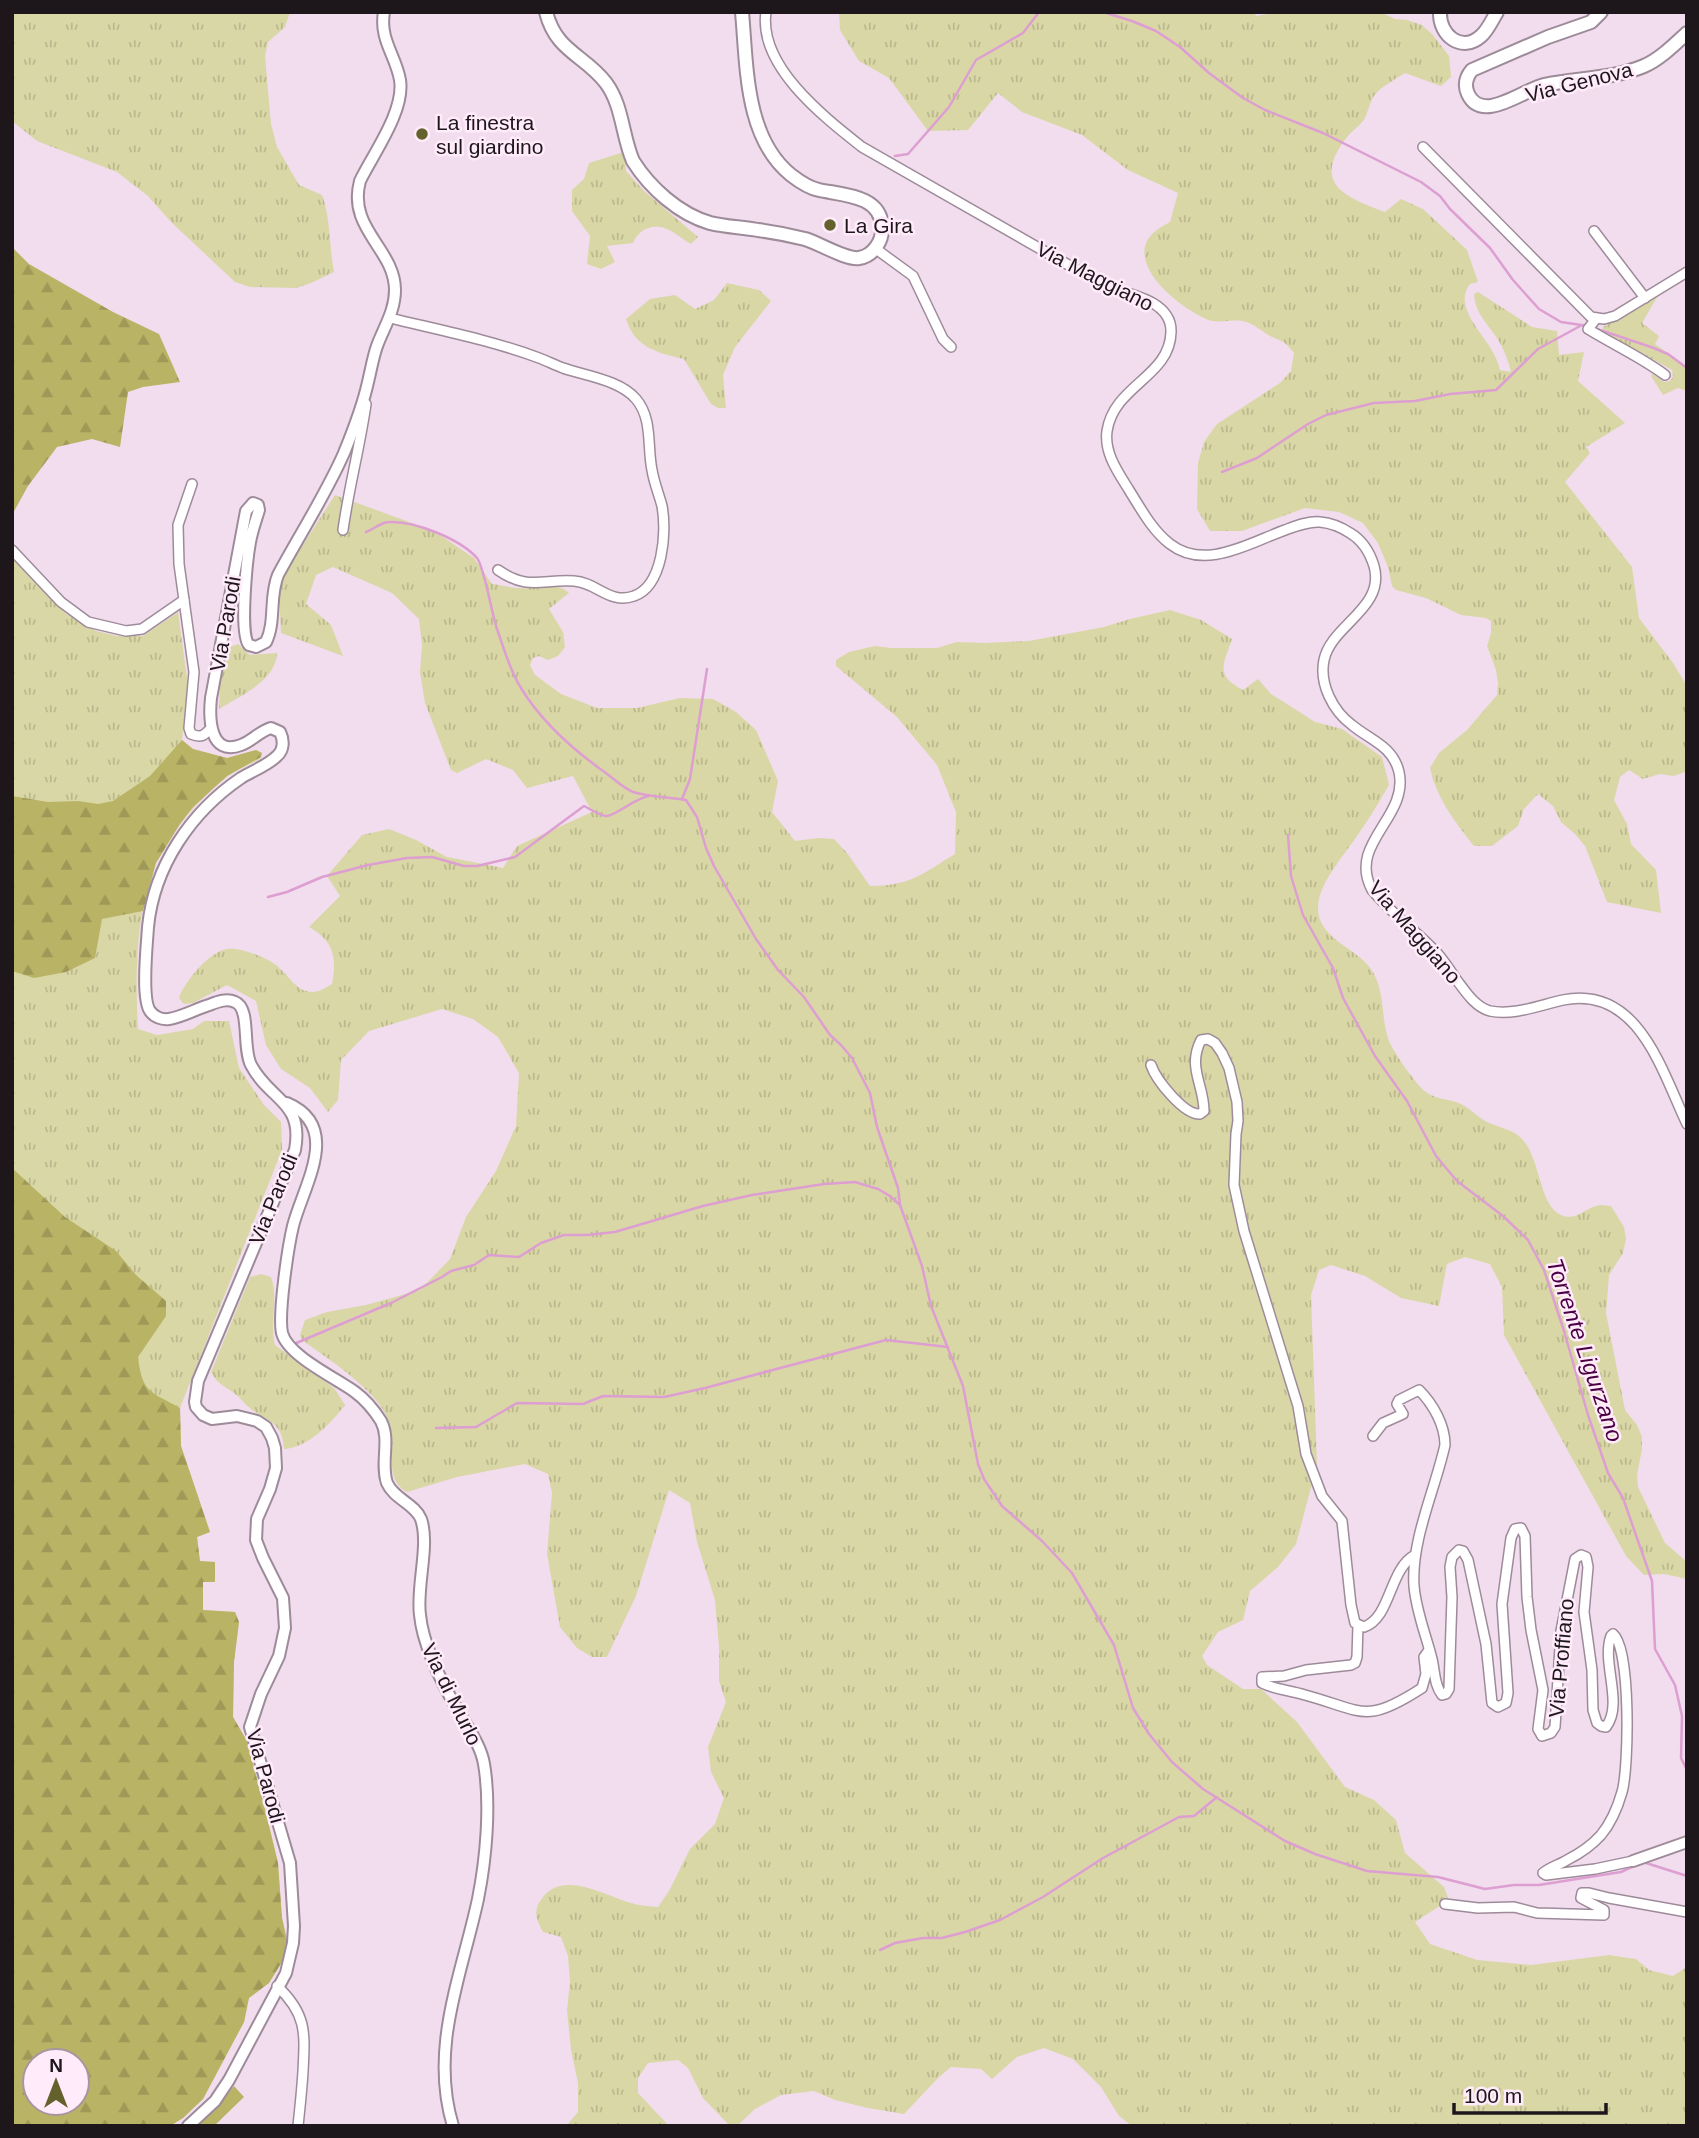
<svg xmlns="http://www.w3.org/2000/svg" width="1699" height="2138" viewBox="0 0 1699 2138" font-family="Arial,sans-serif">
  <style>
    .grass { fill: url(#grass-tufts); fill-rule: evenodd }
    .forest { fill: url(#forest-firs); fill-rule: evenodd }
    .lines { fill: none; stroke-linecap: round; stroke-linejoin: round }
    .stream { stroke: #dd9ed2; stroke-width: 2.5 }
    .minor-casing { stroke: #9e8b9a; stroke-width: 12 }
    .tertiary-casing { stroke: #9e8b9a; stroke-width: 14 }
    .secondary-casing { stroke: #9e8b9a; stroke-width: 16 }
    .minor { stroke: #fff; stroke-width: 9 }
    .tertiary { stroke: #fff; stroke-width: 10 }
    .secondary { stroke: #fff; stroke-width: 12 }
    .poi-dot { fill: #64612d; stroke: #ffebfa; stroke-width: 2.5 }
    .labels { text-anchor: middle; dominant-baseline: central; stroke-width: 5; stroke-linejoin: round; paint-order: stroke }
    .street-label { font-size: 21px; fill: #1d171c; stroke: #ffebfa }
    .poi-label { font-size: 21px; fill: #1d171c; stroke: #ffebfa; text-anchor: start }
    .water-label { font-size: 23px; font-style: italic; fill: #4a0043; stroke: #ffebfa }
  </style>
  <defs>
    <pattern id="grass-tufts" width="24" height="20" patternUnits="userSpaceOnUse" patternTransform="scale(1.75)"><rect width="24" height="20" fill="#dad7a6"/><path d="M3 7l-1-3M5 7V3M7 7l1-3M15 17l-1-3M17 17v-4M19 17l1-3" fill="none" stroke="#bbb88e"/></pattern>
    <pattern id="forest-firs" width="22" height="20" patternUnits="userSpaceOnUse" patternTransform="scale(1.75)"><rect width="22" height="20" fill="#b9b365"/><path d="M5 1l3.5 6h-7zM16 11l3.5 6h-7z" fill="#9f9957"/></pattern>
  </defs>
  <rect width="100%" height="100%" fill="#f1dded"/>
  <g class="grass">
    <path d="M12,12H290L285,27L268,42L265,56L271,124L277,147L299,185L322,195C331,219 329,247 334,272L311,283L296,288L250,287L235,282L171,222L148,196L117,172L37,141L12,121Z"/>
    <path d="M839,12H1252L1257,16L1279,12H1380L1395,19L1407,20L1422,25L1432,34L1449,56L1451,77L1441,86L1405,73C1396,79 1380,87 1374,96C1369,103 1368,114 1363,121C1358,127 1352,131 1347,137C1311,183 1344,197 1385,212L1401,199L1423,209L1467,250L1478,282L1470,284C1453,305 1481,331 1491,349C1495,355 1498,362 1500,370L1511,372C1509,363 1505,353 1501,345C1492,327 1475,316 1474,294L1478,292L1532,327L1557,331L1559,355L1584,352L1578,381L1625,423L1586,447L1590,453L1565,482L1632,567L1639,618L1673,663L1687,686V771L1674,776L1660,774L1643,779L1629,770L1620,777L1614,800L1627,824L1631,844L1656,870L1661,913L1607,902L1585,846L1575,834L1561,822L1553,806L1538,794L1524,809L1518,826L1492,846H1474C1455,822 1437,799 1430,768L1439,753L1467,730L1497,695L1498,683L1496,670L1487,646L1491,633V621L1486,618L1461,615L1426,598L1396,590L1392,586L1388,567L1378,543L1363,523L1339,512L1305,508L1242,531H1210L1197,509L1198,463L1204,442L1217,424L1280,383L1291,371L1294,353C1283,339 1282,342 1268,335C1262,331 1256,326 1249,323C1237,317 1219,325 1206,319C1183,309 1135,273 1146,243C1151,232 1161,227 1170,222L1178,193L1128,170L1082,135L1022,112L998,93L968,130L928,131L889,78L859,61L840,30Z"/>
    <path d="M624,152L626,171L644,191L698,237L691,244C682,239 670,228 660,227C648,225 637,232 633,243L607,246L615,262L601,269L587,264L590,236L572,211V190L584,179L589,163Z"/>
    <path d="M727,283L759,290L771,301L735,347L723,375L726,408H718L711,404L684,359C658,353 635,348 626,319L650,299L675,295L695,309L714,300Z"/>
    <polygon points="1659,294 1642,323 1659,336 1655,344 1687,367 1687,391 1678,388 1663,395 1651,376 1653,374 1664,382 1670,381 1673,377 1672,370 1602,331 1603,327"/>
    <path d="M335,495L434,531L474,558L492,584C502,585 511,588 520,588C537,590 556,580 569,593L549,609L563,632L565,647L558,656L548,660L539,656L533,658L530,665L535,675L561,694L597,708H637L680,698L713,699L736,712L756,730L778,781L772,812L795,841L818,838L834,839L847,853L870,886C910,886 922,874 955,854L956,812L937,765L897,717L836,666V660L849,652L875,646L891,648H937L957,642L985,643L1029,641L1104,627L1130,619L1170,610L1201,620L1232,639C1223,665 1215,676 1243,690L1258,679L1271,694L1287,704L1315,722L1342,729L1382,757L1389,785C1380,800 1371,816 1361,830C1348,851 1318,882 1318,908C1318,941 1361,948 1374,974C1385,995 1381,1020 1389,1041C1394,1053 1416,1085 1426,1092C1435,1099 1447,1099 1456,1102C1467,1105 1477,1117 1487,1122C1499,1128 1510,1128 1520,1137C1541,1155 1538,1205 1561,1215C1576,1222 1586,1207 1600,1205C1604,1205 1607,1206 1611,1206L1624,1227L1626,1239L1623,1253L1609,1275L1606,1313L1625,1410L1637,1425L1642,1437V1449L1637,1475L1638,1487L1665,1543L1687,1562V1579L1664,1574L1644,1575L1626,1556L1504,1335L1502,1287L1490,1264L1465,1257L1447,1264L1439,1306L1401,1298L1365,1276L1331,1265L1319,1270L1311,1295L1317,1465L1296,1544L1278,1567L1250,1591L1243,1620L1218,1632L1202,1656L1207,1665L1243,1689H1261L1297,1722L1345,1787L1374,1800L1396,1820L1405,1853L1444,1887L1449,1900L1415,1922L1430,1944L1477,1960L1531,1965L1609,1955L1636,1959L1649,1970L1673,1976L1687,1967V2126H1132L1119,2116L1101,2087L1073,2059L1044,2048L1017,2057L992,2079L981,2069L951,2067L938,2078L904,2114L868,2108L835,2100L814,2091L781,2095L755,2109L737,2126H730L703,2098L688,2068L678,2060L648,2063L638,2078V2093L669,2126H566L578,2112V2083L571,2050L567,2010L570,1982L568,1956L561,1937L543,1932C537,1921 533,1912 540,1901C561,1868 603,1895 631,1903C640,1906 649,1906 658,1907L669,1891L690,1849L715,1824L724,1798L711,1772L708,1747L726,1702L719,1681V1647L715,1600L697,1542L690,1503L669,1490L636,1596L607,1657H592L577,1648L560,1627L547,1554L552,1493L548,1474L525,1464L457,1477L407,1492C382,1479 397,1444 389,1422C379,1391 328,1359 302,1340L300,1335L305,1320L327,1312L366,1305L420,1290L450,1259L466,1217L496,1171L516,1126L519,1073L498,1037L473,1019L442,1009L369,1031L341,1060L338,1100L328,1112L310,1088L281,1069L266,1045L256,1001L227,985L193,1003L184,1004L179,998C184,982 210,951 227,949C240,947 262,956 273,963C285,970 294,988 306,991C317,994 323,989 332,984C337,958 334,941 309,927L340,896L327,876L362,835L389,829L416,840L447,857L503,868L517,846L592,812L573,776L527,788L513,770L486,759L457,773L451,770L425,703L420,672L422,645L419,619L392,593L333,567L316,575L306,604L331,625L343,656L281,633L279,591L288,568Z"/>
    <path d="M12,557L66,614L96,631L117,636H143L178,612L188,685L182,740L193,749L227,758L256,750L262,753L260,759C249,765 236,770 227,777C201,796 168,835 155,864C136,911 135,978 138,1029L157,1035L193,1029L204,1021H229L239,1068L264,1105L281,1122L282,1150L180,1408L181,1446L210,1532L197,1537L200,1561L215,1562V1582H203V1610L235,1612L239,1622L234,1662L233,1717L247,1741L266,1813L278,1863L282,1918L287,1940L282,1962L269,1983L249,1998L244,2022L203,2099L183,2118L170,2126H12ZM35,2061H77V2103H35Z"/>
    <path d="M238,644L250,655L277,653C276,681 240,696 219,709L220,680L227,648Z"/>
    <path d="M261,1274L271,1277C279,1300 269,1322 275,1345L334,1388L345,1405C331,1423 308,1448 284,1449C282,1421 269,1423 251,1409C245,1405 241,1398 235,1394C225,1386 217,1384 211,1372L250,1277Z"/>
  </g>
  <g class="forest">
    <polygon points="12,247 29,264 113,312 159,334 180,382 143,387 128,392 120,447 92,439 57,447 28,486 12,515"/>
    <polygon points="182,740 193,749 227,758 256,750 262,753 261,757 227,776 193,807 180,824 156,863 143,911 102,919 95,958 66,972 34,978 12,971 12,796 48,802 78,801 98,804 113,801 150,776"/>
    <path d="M12,1168L65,1217L116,1251L136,1275L166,1301V1316L138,1357C142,1393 150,1391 180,1408L181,1446L210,1532L197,1537L200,1561L215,1562V1582H203V1610L235,1612L239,1622L234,1662L233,1717L247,1741L266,1813L278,1863L282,1918L287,1940L282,1962L269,1983L249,1998L244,2022L203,2099L183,2118L170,2126H12ZM35,2061H77V2103H35Z"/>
    <polygon points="234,2086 244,2097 214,2126 195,2126 214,2111"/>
  </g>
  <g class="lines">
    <g class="stream">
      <polyline points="1103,12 1132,21 1156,31 1180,47 1209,73 1243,98 1265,110 1323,133 1421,182 1440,196 1450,209 1490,248 1513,280 1539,309 1561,322 1588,326"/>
      <polyline points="895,156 908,154 949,107 976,60 1023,33 1039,12"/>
      <polyline points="1594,328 1651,347 1668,354 1687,368"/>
      <polyline points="1222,472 1257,458 1308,424 1326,415 1374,403 1415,401 1450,394 1496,390 1538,349 1582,325"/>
      <path d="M366,532C375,529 380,522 390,522C415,521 460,539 477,558C484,566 492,615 497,629C504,649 510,671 521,688C541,721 571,748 603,771C612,777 623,788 633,792C650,797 669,797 686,800L697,817L706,848L714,866L756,939L778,970L804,997L830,1035L841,1045L852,1058L870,1093L877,1127L898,1188L900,1205L922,1266L931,1306L963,1386L978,1464L984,1479L1002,1506L1042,1541L1072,1573L1114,1645L1133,1708L1149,1734L1172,1762L1203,1789L1285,1841L1315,1854L1367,1871L1438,1877L1485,1889L1514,1885H1539L1621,1872L1634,1866"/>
      <polyline points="682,799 690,779 707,669"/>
      <polyline points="1288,835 1291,876 1303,915 1333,968 1343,998 1375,1056 1407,1101 1436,1156 1457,1181 1503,1216 1528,1240 1544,1270 1564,1331 1588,1415 1608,1473 1623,1498 1652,1581 1655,1649 1675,1685 1682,1716 1681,1758 1687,1770"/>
      <path d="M268,897L287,892L322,877L368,865L407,858L432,857L464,866H477L515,857L584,806C590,809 599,815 606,816C614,817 635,798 649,796"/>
      <polyline points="294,1344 391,1303 442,1277 451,1271 474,1265 489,1255 519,1257 541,1243 564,1235 587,1235 615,1232 703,1206 752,1195 824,1184 855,1182 878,1189 890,1196 900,1205"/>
      <polyline points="436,1428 476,1427 517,1403 583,1404 603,1396 664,1397 705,1388 886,1340 948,1347"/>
      <polyline points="1643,1862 1687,1876"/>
      <polyline points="880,1950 895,1943 923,1938 942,1938 965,1932 1000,1920 1043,1897 1103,1858 1179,1817 1194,1816 1217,1797"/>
    </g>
    <g class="minor-casing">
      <g id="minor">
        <path d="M766,12C758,66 824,117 862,147L1107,287C1130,294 1172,301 1171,332C1170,377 1114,385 1107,431C1104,453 1118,472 1129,490C1141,509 1152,530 1170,544C1205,571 1249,543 1285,530C1296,526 1308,521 1320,522C1331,523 1341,527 1350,533C1362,540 1370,553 1374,566C1386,608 1331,625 1324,660C1319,684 1333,711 1352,725C1370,740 1393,746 1399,772C1409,818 1347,843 1372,890C1391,913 1416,931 1437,953C1444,961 1450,970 1456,979C1465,991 1475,1007 1490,1011C1514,1016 1540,1005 1563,1000C1639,985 1662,1072 1687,1124"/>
        <polyline points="1423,147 1591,317 1604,319 1615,316 1687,272"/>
        <polyline points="1594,231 1645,298"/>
        <polyline points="876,249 913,276 943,339 951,347"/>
        <path d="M390,318C439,330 491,340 539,358C547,361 555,365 563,368C586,376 620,380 636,399C653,419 647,447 652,470C654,483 659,494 662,506C667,532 663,586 634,596C610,605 596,582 574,581C542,579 528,591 498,570"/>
        <path d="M1596,319L1588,329C1614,345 1641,357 1665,375"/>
        <path d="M192,484L178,525L179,564L194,672L189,728L191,734C201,738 204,736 211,728"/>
        <path d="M343,530C349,487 360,446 366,404"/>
        <polyline points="12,550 61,602 88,622 126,631 142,629 184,600"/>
        <path d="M1151,1065C1156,1080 1184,1115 1200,1114L1204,1111C1204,1085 1187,1067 1201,1040L1208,1039L1215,1043L1222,1053L1229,1068L1237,1102L1238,1121L1236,1134L1234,1185L1244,1231L1298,1406L1306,1454L1322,1496L1342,1521L1351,1605L1355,1623L1364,1627C1391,1618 1389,1569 1415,1555"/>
        <path d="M1373,1436L1383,1423L1403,1414L1397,1404L1399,1400L1419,1390C1433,1404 1445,1425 1445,1445C1435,1490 1411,1540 1414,1586C1416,1611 1426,1635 1432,1659C1435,1671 1434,1685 1442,1695L1446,1694L1449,1689L1452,1597L1450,1567L1452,1557L1459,1550L1463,1551L1468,1560L1486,1644L1492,1703L1498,1707L1506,1703L1508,1693L1502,1604L1511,1538L1515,1529L1521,1528L1525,1536L1527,1597L1531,1630L1543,1690L1538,1729L1542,1736L1551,1733L1555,1727L1561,1631L1575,1559L1581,1555L1586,1557L1588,1567L1584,1612L1592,1670L1593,1710L1597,1723L1601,1726L1606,1727C1624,1704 1601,1662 1611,1636L1613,1634C1631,1648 1629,1768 1622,1792C1618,1806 1611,1823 1601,1835C1592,1845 1579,1854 1567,1860C1559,1865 1550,1867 1543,1873L1546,1875L1595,1869L1633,1861"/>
        <path d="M1358,1626L1357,1657L1355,1663L1351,1665L1306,1670L1284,1676L1262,1677V1683C1276,1690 1290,1690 1305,1695C1364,1711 1365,1725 1422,1688L1426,1674L1424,1657L1429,1650"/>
        <polyline points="1445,1904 1478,1908 1514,1907 1537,1913 1604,1915 1604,1910 1581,1898 1582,1893 1589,1893 1609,1898 1687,1912"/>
        <path d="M277,1986C307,2014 305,2033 303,2071C302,2089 300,2107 298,2126"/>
      </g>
    </g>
    <g class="tertiary-casing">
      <g id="tertiary">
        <path d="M287,1103C343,1127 303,1186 293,1226C288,1247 278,1314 282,1333C288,1356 336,1378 355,1392C366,1400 374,1410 381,1421C391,1440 380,1463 387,1483C394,1499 415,1504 421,1519C430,1545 416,1587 420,1615C423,1646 444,1687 460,1714C469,1730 481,1746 484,1764C491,1805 486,1859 478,1899C462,1974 429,2048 453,2126"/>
        <polyline points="1633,1861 1687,1842"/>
        <path d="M188,2126L215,2101L229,2080L286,1973L293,1943L294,1926L290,1863L250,1727L261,1694L279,1656L285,1628L283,1598L263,1558L256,1540L257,1519L270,1489L276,1468L275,1448L272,1438L266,1427L257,1421L237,1416L212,1419L203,1415L196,1407L195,1402L198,1381L295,1150C304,1101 270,1101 251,1065C242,1048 251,1008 235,1002C226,998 217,1002 209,1005C196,1009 182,1017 169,1019C162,1020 154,1017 150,1011C141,998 147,944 148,927C154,866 191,812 241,778C252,771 267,766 277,756C284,750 284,740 280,732L271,728C260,731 252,741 241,745C209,757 209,717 211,698L246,511L253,503L258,505L259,510C256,520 252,531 250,542C247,559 239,634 249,645L256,647L266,642C276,622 269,596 278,575C300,534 325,496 344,453C353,431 363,405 368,382C371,370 373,357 377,346C384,327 395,311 395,290C395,249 347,229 360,181C373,154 405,111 400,80C396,56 379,39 384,12"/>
      </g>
    </g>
    <g class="secondary-casing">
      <g id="secondary">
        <path d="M546,12C556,52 585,55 606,83C623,106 622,136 633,161C650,188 679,214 710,223C726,227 742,227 758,230C773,232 789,235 805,239C819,243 846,260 859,258C873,256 883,241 882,227C881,195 842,195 819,190C809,188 800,182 791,175C745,138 747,67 742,12"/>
        <path d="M1440,12C1439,36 1462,53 1481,36C1488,30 1492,20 1497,12"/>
        <path d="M1601,12L1591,22L1548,37L1472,70C1466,77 1464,85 1468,94C1482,124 1523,90 1544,85C1577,78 1613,79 1644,66C1660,59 1674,45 1687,33"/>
      </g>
    </g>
    <use href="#minor" class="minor"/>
    <use href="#tertiary" class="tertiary"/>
    <use href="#secondary" class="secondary"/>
  </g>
  <g class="poi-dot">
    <circle cx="422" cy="134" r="7"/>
    <circle cx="830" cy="225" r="7"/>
  </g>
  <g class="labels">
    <g class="street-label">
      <text transform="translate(1579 82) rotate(-14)">Via Genova</text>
      <text transform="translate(1095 276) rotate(27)">Via Maggiano</text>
      <text transform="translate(225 624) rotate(-80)">Via Parodi</text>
      <text transform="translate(1415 932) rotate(49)">Via Maggiano</text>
      <text transform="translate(273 1199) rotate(-68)">Via Parodi</text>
      <text transform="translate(1561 1658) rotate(-85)">Via Proffiano</text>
      <text transform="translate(452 1694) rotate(64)">Via di Murlo</text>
      <text transform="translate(266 1776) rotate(75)">Via Parodi</text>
    </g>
    <g class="poi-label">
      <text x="436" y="122">La finestra<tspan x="436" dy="24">sul giardino</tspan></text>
      <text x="844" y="225">La Gira</text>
    </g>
    <g class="water-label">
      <text transform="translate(1585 1350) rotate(71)">Torrente Ligurzano</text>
    </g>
  </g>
  <rect width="1699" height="2138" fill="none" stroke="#1d171c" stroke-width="28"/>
  <g transform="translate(56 2082)"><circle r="33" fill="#ffebfa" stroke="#a596a1" stroke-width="2"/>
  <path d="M0-5L12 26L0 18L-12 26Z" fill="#64612d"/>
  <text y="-10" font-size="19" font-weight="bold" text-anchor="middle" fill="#1d171c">N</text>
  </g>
  <path d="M1454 2103v10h152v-10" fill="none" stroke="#1d171c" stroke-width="3.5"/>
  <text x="1464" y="2103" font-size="21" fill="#1d171c" stroke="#ffebfa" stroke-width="5" paint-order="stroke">100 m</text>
</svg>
